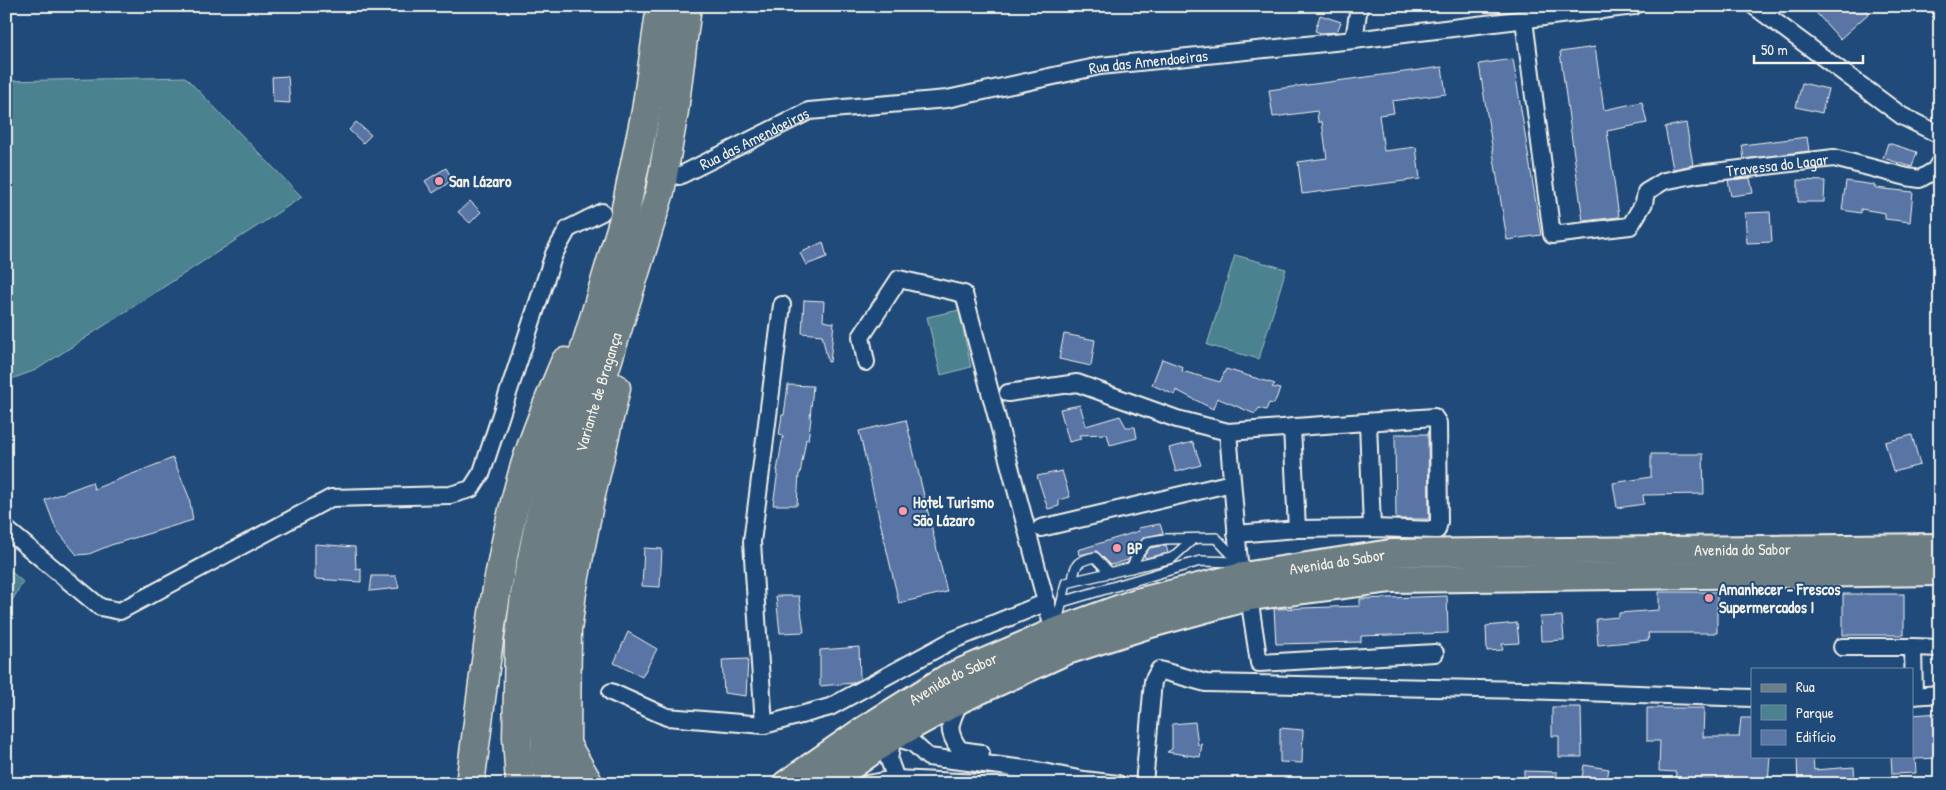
<svg xmlns="http://www.w3.org/2000/svg" width="1946" height="790" viewBox="0 0 1946 790" font-family="'Patrick Hand',sans-serif">
  <style>
    .green { fill: #4c8290; stroke: #a0babc }
    .building { fill: #5875a6; stroke: #f4f1e8 }
    .lines { fill: none; stroke-linecap: round; stroke-linejoin: round }
    .service-casing { stroke: #f4f1e8; stroke-width: 12 }
    .minor-casing { stroke: #f4f1e8; stroke-width: 20 }
    .primary-casing { stroke: #f4f1e8; stroke-width: 30 }
    .trunk-casing { stroke: #f4f1e8; stroke-width: 31 }
    .service { stroke: #1f4a7a; stroke-width: 9 }
    .minor { stroke: #1f4a7a; stroke-width: 16 }
    .primary { stroke: #6c7e84; stroke-width: 26 }
    .trunk { stroke: #6c7e84; stroke-width: 28 }
    .poi-dot { fill: #ff9aa2; stroke: #1f4a7a; stroke-width: 2 }
    .labels { text-anchor: middle; dominant-baseline: central; stroke-width: 4; stroke-linejoin: round; paint-order: stroke }
    .street-label { font-size: 16px; fill: #f4f1e8; stroke: #1f4a7a }
    .poi-label { font-size: 16px; font-weight: bold; fill: #f4f1e8; stroke: #1f4a7a; text-anchor: start }
  </style>
  <rect width="100%" height="100%" fill="#1f4a7a"/>
  <filter id="ink" filterUnits="userSpaceOnUse"><feTurbulence type="fractalNoise" baseFrequency=".02" numOctaves="2"/><feDisplacementMap in="SourceGraphic" scale="10" xChannelSelector="R" yChannelSelector="G"/><feConvolveMatrix kernelMatrix="1 2 1 2 8 2 1 2 1" color-interpolation-filters="sRGB"/></filter>
  <g filter="url(#ink)">
    <g class="green">
      <polygon points="185,77 302,197 36,370 6,381 6,81"/>
      <polygon points="1235,255 1286,269 1259,359 1207,345"/>
      <polygon points="959,310 971,367 941,375 927,317"/>
      <polygon points="6,567 23,582 6,611"/>
    </g>
    <g class="building">
      <polygon points="1810,6 1864,6 1869,13 1840,39"/>
      <polygon points="1320,15 1341,22 1337,32 1321,33 1315,31"/>
      <polygon points="1595,47 1604,110 1642,102 1647,123 1607,131 1619,217 1583,221 1560,52"/>
      <polygon points="1513,59 1541,235 1507,240 1479,64"/>
      <polygon points="1442,67 1446,94 1392,101 1394,113 1379,115 1384,151 1416,147 1420,179 1302,194 1298,162 1327,158 1322,122 1318,122 1317,111 1273,117 1269,90"/>
      <polygon points="288,76 290,103 273,102 272,77"/>
      <polygon points="1802,83 1828,89 1822,113 1796,107"/>
      <polygon points="356,122 371,135 363,143 349,130"/>
      <polygon points="1686,123 1693,165 1673,169 1665,127"/>
      <polygon points="1807,137 1809,151 1744,159 1742,145"/>
      <polygon points="1888,143 1917,152 1912,167 1883,158"/>
      <polygon points="446,168 453,180 433,193 425,181"/>
      <polygon points="1750,178 1753,193 1731,196 1728,180"/>
      <polygon points="1798,180 1825,181 1824,202 1798,202"/>
      <polygon points="1846,181 1875,185 1875,188 1913,192 1910,222 1885,219 1885,213 1861,209 1861,213 1842,210"/>
      <polygon points="470,201 481,212 470,223 458,212"/>
      <polygon points="1770,212 1772,242 1747,243 1745,213"/>
      <polygon points="823,242 827,257 806,265 800,253"/>
      <polygon points="804,300 824,301 823,321 834,323 830,362 828,362 822,335 802,333"/>
      <polygon points="1064,334 1095,340 1091,366 1059,359"/>
      <polygon points="1162,359 1183,367 1182,371 1220,382 1226,369 1275,384 1272,387 1280,389 1274,404 1269,403 1266,410 1259,408 1255,414 1217,398 1213,409 1176,390 1175,395 1152,385"/>
      <polygon points="788,385 813,386 810,418 811,419 808,440 806,439 800,474 799,474 797,505 773,505 778,471 777,471 783,436 779,435 782,415 784,415"/>
      <polygon points="1080,405 1086,426 1120,416 1126,427 1135,427 1137,438 1110,445 1107,434 1079,435 1081,439 1069,442 1060,409"/>
      <polygon points="906,420 947,592 899,603 859,431"/>
      <polygon points="1395,434 1428,434 1429,519 1396,519"/>
      <polygon points="1912,435 1920,465 1893,472 1885,442"/>
      <polygon points="1193,442 1201,465 1176,472 1169,448"/>
      <polygon points="1651,454 1703,454 1704,494 1643,495 1644,504 1617,508 1613,483 1651,477"/>
      <polygon points="173,458 189,497 193,520 111,545 89,554 77,555 56,529 45,500 92,482 94,489"/>
      <polygon points="1062,471 1070,497 1059,500 1059,506 1048,509 1037,476"/>
      <polygon points="1160,524 1163,533 1143,538 1128,560 1111,565 1097,551 1079,555 1078,550 1139,531 1138,528"/>
      <polygon points="315,544 355,547 356,569 361,568 361,582 315,579"/>
      <polygon points="1166,545 1168,553 1145,558 1144,556 1150,548"/>
      <polygon points="644,548 662,549 660,587 642,586"/>
      <polygon points="372,576 396,576 399,588 370,591"/>
      <polygon points="1659,592 1717,592 1717,633 1648,633 1649,640 1598,645 1596,619 1619,617 1619,613 1659,610"/>
      <rect x="1843" y="594" width="61" height="41"/>
      <polygon points="776,596 799,596 804,632 780,633"/>
      <polygon points="1447,596 1448,633 1361,636 1361,642 1276,644 1274,609 1360,606 1360,599"/>
      <polygon points="1562,616 1564,640 1541,641 1540,617"/>
      <polygon points="1517,623 1519,643 1502,644 1503,650 1487,651 1486,626"/>
      <polygon points="628,632 657,649 642,677 614,663"/>
      <polygon points="859,647 860,679 853,683 820,686 820,650"/>
      <polygon points="748,659 746,696 724,693 722,660"/>
      <polygon points="1552,707 1581,707 1582,757 1559,757 1559,736 1552,736"/>
      <polygon points="1647,708 1704,708 1703,737 1739,737 1741,718 1752,718 1752,756 1770,756 1768,784 1737,780 1699,780 1698,784 1675,784 1676,772 1659,771 1660,741 1647,741"/>
      <polygon points="1940,713 1940,758 1915,759 1916,773 1892,774 1891,756 1912,756 1912,715"/>
      <polygon points="1195,722 1198,745 1202,744 1200,757 1167,752 1172,749 1172,724"/>
      <polygon points="1280,728 1303,730 1302,763 1280,762"/>
      <polygon points="1797,756 1813,756 1814,770 1854,767 1855,784 1798,784"/>
      <polygon points="1584,765 1609,769 1606,784 1581,784"/>
      <polygon points="1524,771 1557,772 1557,784 1524,784"/>
    </g>
    <g class="lines">
      <g class="service-casing">
        <g id="service">
          <polyline points="1131,568 1138,554 1147,542 1165,539 1216,538 1237,560"/>
          <path d="M1073,581C1075,563 1077,561 1095,557L1110,573"/>
          <polyline points="1062,602 1066,583 1172,558 1193,539"/>
          <polyline points="1056,625 1062,602 1200,561 1239,562"/>
        </g>
      </g>
      <g class="minor-casing">
        <g id="minor">
          <polyline points="1754,6 1902,116 1940,135"/>
          <path id="s1" d="M1524,20L1552,235L1630,226L1644,203L1646,192L1664,181L1698,174L1834,158L1907,177L1920,179L1935,170L1940,162"/>
          <polyline points="1354,40 1359,6"/>
          <path id="s2" d="M679,176L809,111L947,99L1100,66L1354,40L1634,6"/>
          <polyline points="866,362 861,337 899,279 964,294 1054,632"/>
          <polyline points="1008,393 1077,383 1177,419 1228,432 1239,562 1249,597 1259,663 1435,653"/>
          <polyline points="1368,422 1372,528"/>
          <polyline points="1292,427 1297,529"/>
          <polyline points="1228,432 1434,417 1438,423 1439,522 1437,530 1372,528 1297,529 1236,534"/>
          <polyline points="1041,528 1232,483"/>
          <polyline points="6,529 100,607 120,611 331,498 450,495 471,489 482,472 554,254 568,229 602,212"/>
          <polyline points="1842,647 1913,647 1914,696"/>
          <polyline points="1913,647 1940,648"/>
          <polyline points="611,692 667,717 764,725 830,707 951,641 1047,602"/>
          <polyline points="1912,696 1940,694"/>
          <path d="M961,699C951,722 944,728 960,750L981,753"/>
          <polyline points="764,725 752,542 782,305"/>
          <polyline points="893,733 889,760 896,779"/>
          <polyline points="891,736 913,743 928,757 1033,770 1084,780 1118,784"/>
          <polyline points="868,784 896,779 1002,784 1058,781"/>
          <polyline points="1144,784 1153,681 1159,670 1206,683 1524,690 1752,698"/>
        </g>
      </g>
      <g class="primary-casing">
        <g id="primary">
          <path id="s3" d="M786,784L862,731L947,678L1054,632L1137,602L1243,576L1391,553L1940,547"/>
          <polyline points="826,784 892,737 961,699 1064,652 1151,624 1249,597 1390,579 1940,572"/>
        </g>
      </g>
      <g class="trunk-casing">
        <g id="trunk">
          <polyline points="568,748 589,784"/>
          <path d="M470,784C484,680 494,573 523,472C534,435 550,398 565,362"/>
          <polyline points="520,784 517,737 519,642 526,588 542,508 565,415 623,222 646,111 661,6"/>
          <path id="s4" d="M547,784L543,686L546,634L553,574L567,502L586,430L660,192L674,111L687,6"/>
          <polyline points="567,784 566,744 567,631 572,592 590,499 616,388"/>
        </g>
      </g>
      <use href="#service" class="service"/>
      <use href="#minor" class="minor"/>
      <use href="#primary" class="primary"/>
      <use href="#trunk" class="trunk"/>
    </g>
  </g>
  <g class="poi-dot">
    <circle cx="439" cy="181" r="5"/>
    <circle cx="903" cy="511" r="5"/>
    <circle cx="1117" cy="548" r="5"/>
    <circle cx="1709" cy="598" r="5"/>
  </g>
  <g class="labels">
    <g class="street-label">
      <text stroke="none"><textPath href="#s2" startOffset="489">Rua das Amendoeiras</textPath></text>
      <text stroke="none"><textPath href="#s2" startOffset="84">Rua das Amendoeiras</textPath></text>
      <text stroke="none"><textPath href="#s1" startOffset="469">Travessa do Lagar</textPath></text>
      <text stroke="none"><textPath href="#s4" startOffset="398">Variante de Bragança</textPath></text>
      <text stroke="none"><textPath href="#s3" startOffset="1008">Avenida do Sabor</textPath></text>
      <text stroke="none"><textPath href="#s3" startOffset="602">Avenida do Sabor</textPath></text>
      <text stroke="none"><textPath href="#s3" startOffset="198">Avenida do Sabor</textPath></text>
    </g>
    <g class="poi-label">
      <text x="449" y="181">San Lázaro</text>
      <text x="913" y="502">Hotel Turismo<tspan x="913" dy="18">São Lázaro</tspan></text>
      <text x="1127" y="548">BP</text>
      <text x="1719" y="589">Amanhecer - Frescos<tspan x="1719" dy="18">Supermercados I</tspan></text>
    </g>
  </g>
  <rect width="1946" height="790" fill="none" stroke="#1f4a7a" stroke-width="25"/>
  <rect x="12" y="12" width="1921" height="765" fill="none" stroke="#f4f1e8" stroke-width="2" filter="url(#ink)"/>
  <rect x="1751" y="668" width="162" height="90" fill="#1f4a7a" stroke="#748da6"/>
  <rect x="1761" y="684" width="25" height="8" fill="#6c7e84" stroke="#748da6"/>
  <text x="1796" y="692" font-size="15" fill="#f4f1e8">Rua</text>
  <rect x="1761" y="705" width="25" height="15" fill="#4c8290" stroke="#748da6"/>
  <text x="1796" y="718" font-size="15" fill="#f4f1e8">Parque</text>
  <rect x="1761" y="730" width="25" height="15" fill="#5875a6" stroke="#748da6"/>
  <text x="1796" y="742" font-size="15" fill="#f4f1e8">Edifício</text>
  <path d="M1754 55v8h109v-8" fill="none" stroke="#f4f1e8" stroke-width="2.5"/>
  <text x="1761" y="55" font-size="15" fill="#f4f1e8" stroke="#1f4a7a" stroke-width="4" paint-order="stroke">50 m</text>
</svg>
